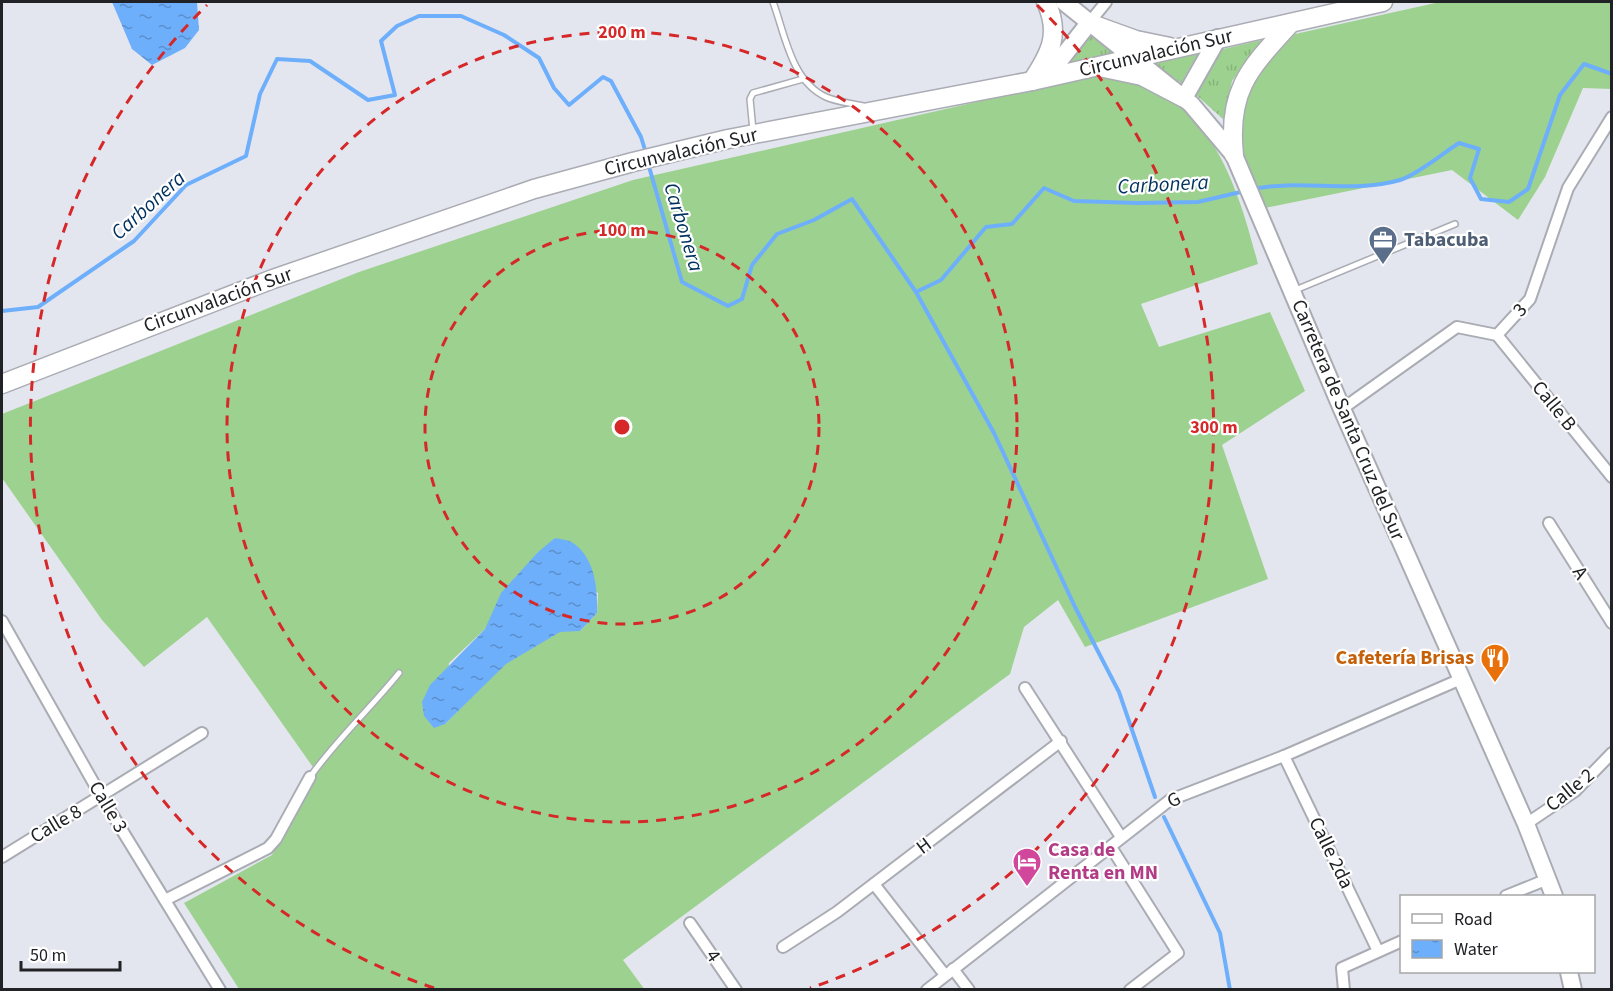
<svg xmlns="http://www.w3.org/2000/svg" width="1613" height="991" viewBox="0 0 1613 991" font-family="'Source Sans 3',sans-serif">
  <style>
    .grass { fill: url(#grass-tufts) }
    .garden { fill: #9dd18f; fill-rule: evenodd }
    .water { fill: url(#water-ripples) }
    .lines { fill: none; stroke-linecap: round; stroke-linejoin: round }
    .stream { stroke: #6eaffb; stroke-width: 4 }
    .lane-casing { stroke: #aaacb4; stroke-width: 8 }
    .street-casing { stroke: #aaacb4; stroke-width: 14 }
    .secondary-casing { stroke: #aaacb4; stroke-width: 20 }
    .primary-casing { stroke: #aaacb4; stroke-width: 21 }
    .lane { stroke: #fff; stroke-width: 5 }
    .street { stroke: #fff; stroke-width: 10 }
    .secondary { stroke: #fff; stroke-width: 16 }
    .primary { stroke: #fff; stroke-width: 18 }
    .ring { fill: none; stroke: #d62828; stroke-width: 3; stroke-dasharray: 10 8 }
    .labels { text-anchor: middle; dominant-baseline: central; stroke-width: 4.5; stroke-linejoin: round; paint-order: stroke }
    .street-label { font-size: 20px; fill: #212225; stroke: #fff }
    .service-label { font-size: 20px; font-weight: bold; fill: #4e5e75; stroke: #fff; text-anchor: start }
    .food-label { font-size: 20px; font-weight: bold; fill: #c56008; stroke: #fff; text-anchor: end }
    .hotel-label { font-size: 20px; font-weight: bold; fill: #b23c85; stroke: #fff; text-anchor: start }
    .water-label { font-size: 21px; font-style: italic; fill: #01315f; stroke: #fff }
    .centre { fill: #d62828; stroke: #fff; stroke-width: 3 }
    .ring-label { font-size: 18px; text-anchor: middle; font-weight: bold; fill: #d62828; stroke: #fff; stroke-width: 4.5; stroke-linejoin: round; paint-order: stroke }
  </style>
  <defs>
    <pattern id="grass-tufts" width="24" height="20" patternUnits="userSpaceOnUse" patternTransform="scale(1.5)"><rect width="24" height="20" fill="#9dd18f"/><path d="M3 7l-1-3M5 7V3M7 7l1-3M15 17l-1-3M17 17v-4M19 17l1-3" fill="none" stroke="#87b37b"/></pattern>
    <pattern id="water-ripples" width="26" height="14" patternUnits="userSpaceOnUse" patternTransform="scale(1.5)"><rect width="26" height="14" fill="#6eaffb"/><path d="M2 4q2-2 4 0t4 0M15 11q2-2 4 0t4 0" fill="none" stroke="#5a8ecb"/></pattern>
  </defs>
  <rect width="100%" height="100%" fill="#e4e6ef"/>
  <g class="grass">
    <polygon points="1090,35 1116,53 1068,64"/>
    <polygon points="1262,40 1232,81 1224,120 1193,92 1219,50"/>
    <polygon points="1200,50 1181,83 1151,61"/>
  </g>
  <g class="garden">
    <polygon points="1440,2 1611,2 1611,89 1583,88 1545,177 1518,220 1452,170 1265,208 1249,176 1241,142 1240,112 1252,84 1269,61 1295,34"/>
    <path d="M1100,74C1114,78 1130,80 1144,85C1216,111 1241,198 1258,264L1141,304L1159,347L1270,312L1305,391L1222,445L1268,579L1085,647L1058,600L1024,627L1010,674L623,960L645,990L239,989L184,903L272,855L315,770L207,617L144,667L102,620L2,478V414L359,272L633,180ZM538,552L598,593L597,613L580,631H560L505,664L445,724L449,663L485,629Z"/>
  </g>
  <g class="water">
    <polygon points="112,2 197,2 199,30 185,48 152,65 132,49"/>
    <path d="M555,538C560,539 569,540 573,543C595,558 598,589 597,613L580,631L560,632L506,664L445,724L434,728L424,716L422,702L430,685L485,629L501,593L538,552Z"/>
  </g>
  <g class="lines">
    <g class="stream">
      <polyline points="648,163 682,282 728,306 742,299 752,265 777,234 814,220 852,199 916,292 941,280 986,227 1012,224 1044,188 1074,201 1137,203 1198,202 1245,191"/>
      <path d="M1253,189C1301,179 1352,194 1400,180C1417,175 1443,153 1459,143L1479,149L1470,178L1481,199L1509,202L1528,189L1560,95L1584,64L1612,74"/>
      <polyline points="916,292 994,433 1075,607 1119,692 1155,797"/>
      <polyline points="2,311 38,307 134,241 186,185 246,156 260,94 277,59 310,61 368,100 395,95 381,41 397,26 419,16 461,16 504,35 539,58 554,88 569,105 603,77 611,81 641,137 646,153"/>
      <polyline points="1164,817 1220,933 1230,990"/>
    </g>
    <g class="lane-casing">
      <g id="lane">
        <path d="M773,2C785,34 791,81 826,97C837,102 851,103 863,106"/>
        <polyline points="753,131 750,99 753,93 803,79"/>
        <polyline points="1293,291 1455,224"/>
        <path d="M310,777C337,739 370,709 399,673"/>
      </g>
    </g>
    <g class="street-casing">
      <g id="street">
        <polyline points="1089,23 1106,2"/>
        <polyline points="1497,335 1612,477"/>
        <polyline points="1342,409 1457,327 1497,335 1530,299 1568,188 1612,117"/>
        <polyline points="1549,523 1612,623"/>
        <polyline points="2,621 101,796 220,990"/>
        <polyline points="1025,688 1121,837"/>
        <polyline points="1284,756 1378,951"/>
        <polyline points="1526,824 1575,791 1612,753"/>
        <polyline points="1111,847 1178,953 1130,990"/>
        <polyline points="2,857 202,733"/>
        <polyline points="874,884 945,975"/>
        <polyline points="1506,896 1548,879"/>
        <polyline points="165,900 268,848 276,839 310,777"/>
        <polyline points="690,923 736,990"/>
        <polyline points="783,947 837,912 1061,741"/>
        <polyline points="953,969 969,990"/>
        <polyline points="927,990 1170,800 1284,756 1461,679"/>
        <polyline points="1344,990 1342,968 1402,941"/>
      </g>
    </g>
    <g class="secondary-casing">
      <g id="secondary">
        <polyline points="1064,2 1191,104 1234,155 1342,409 1526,824 1554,896"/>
        <polyline points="1046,78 1089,23"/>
        <polyline points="1184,98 1218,38"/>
        <polyline points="1569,972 1573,990"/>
      </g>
    </g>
    <g class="primary-casing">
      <g id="primary">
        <polyline points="1089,23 1136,40 1170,47"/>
        <polyline points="1104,68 1142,76 1184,98"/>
        <path d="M1032,81C1050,54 1061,34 1046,2"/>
        <path d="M1234,155C1227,90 1250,68 1291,23"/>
        <polyline points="2,384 273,279 534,189 633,162 728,139 1032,81 1383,2"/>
      </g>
    </g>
    <use href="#lane" class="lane"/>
    <use href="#street" class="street"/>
    <use href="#secondary" class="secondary"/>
    <use href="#primary" class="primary"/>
  </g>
  <g class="ring">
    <circle cx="622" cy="427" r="197"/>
    <circle cx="622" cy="427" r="395"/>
    <path d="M434 988A592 592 0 0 1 207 5M1037 5A592 592 0 0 1 810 988"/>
  </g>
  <defs>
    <g id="office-pin" transform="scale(1.5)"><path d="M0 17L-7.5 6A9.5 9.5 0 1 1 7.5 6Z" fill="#5c6f8a" stroke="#fff"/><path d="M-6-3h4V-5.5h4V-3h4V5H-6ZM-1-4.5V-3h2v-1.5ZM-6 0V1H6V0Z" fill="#fff"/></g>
    <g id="restaurant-pin" transform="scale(1.5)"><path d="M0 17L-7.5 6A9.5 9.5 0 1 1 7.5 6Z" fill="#e8710a" stroke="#fff"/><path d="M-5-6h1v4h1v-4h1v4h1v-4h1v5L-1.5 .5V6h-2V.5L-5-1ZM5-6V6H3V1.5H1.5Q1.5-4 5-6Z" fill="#fff"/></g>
    <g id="hotel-pin" transform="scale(1.5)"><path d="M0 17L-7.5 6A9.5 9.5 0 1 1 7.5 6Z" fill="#d1479c" stroke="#fff"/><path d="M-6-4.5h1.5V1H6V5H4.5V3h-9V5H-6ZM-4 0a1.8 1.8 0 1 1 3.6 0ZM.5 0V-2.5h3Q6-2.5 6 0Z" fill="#fff"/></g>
  </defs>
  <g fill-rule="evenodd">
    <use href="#office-pin" x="1383" y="240"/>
    <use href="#restaurant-pin" x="1495" y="658"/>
    <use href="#hotel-pin" x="1027" y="862"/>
  </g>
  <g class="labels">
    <g class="street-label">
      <text transform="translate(1156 53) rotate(-13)">Circunvalación Sur</text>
      <text transform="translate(681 152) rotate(-13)">Circunvalación Sur</text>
      <text transform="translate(218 300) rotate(-20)">Circunvalación Sur</text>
      <text transform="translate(1520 310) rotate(-48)">3</text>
      <text transform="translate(1554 406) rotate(51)">Calle B</text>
      <text transform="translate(1348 420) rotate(67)">Carretera de Santa Cruz del Sur</text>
      <text transform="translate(1580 573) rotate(58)">A</text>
      <text transform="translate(1570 790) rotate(-39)">Calle 2</text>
      <text transform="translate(1174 800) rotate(-27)">G</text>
      <text transform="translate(108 807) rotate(59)">Calle 3</text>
      <text transform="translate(56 824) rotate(-31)">Calle 8</text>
      <text transform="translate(924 846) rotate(-37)">H</text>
      <text transform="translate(1331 853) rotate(64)">Calle 2da</text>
      <text transform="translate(713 956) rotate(55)">4</text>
    </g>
    <g class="service-label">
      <text x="1404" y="240">Tabacuba</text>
    </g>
    <g class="food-label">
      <text x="1474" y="658">Cafetería Brisas</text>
    </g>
    <g class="hotel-label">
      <text x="1048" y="850">Casa de<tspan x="1048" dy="23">Renta en MN</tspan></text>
    </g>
    <g class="water-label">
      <text transform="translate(1163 184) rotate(-3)">Carbonera</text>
      <text transform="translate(148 205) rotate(-42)">Carbonera</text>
      <text transform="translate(684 227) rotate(73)">Carbonera</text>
    </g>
  </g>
  <circle cx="622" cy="427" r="9" class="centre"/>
  <g class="ring-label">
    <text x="622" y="38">200 m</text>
    <text x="622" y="236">100 m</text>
    <text x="1214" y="433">300 m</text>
  </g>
  <rect width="1613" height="991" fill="none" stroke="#212225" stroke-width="6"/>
  <rect x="1400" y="895" width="195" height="78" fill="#ffffff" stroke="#a6a7a8" stroke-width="1.5"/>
  <rect x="1412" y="914" width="30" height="9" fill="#ffffff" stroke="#a6a7a8" stroke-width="1.5"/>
  <text x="1454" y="925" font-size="18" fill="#212225">Road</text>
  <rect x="1412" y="940" width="30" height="18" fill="url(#water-ripples)" stroke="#a6a7a8" stroke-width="1.5"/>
  <text x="1454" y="955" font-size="18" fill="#212225">Water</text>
  <path d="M21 961v9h99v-9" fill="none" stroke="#212225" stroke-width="3"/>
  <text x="30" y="961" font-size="18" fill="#212225" stroke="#ffffff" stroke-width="4.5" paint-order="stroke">50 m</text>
</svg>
